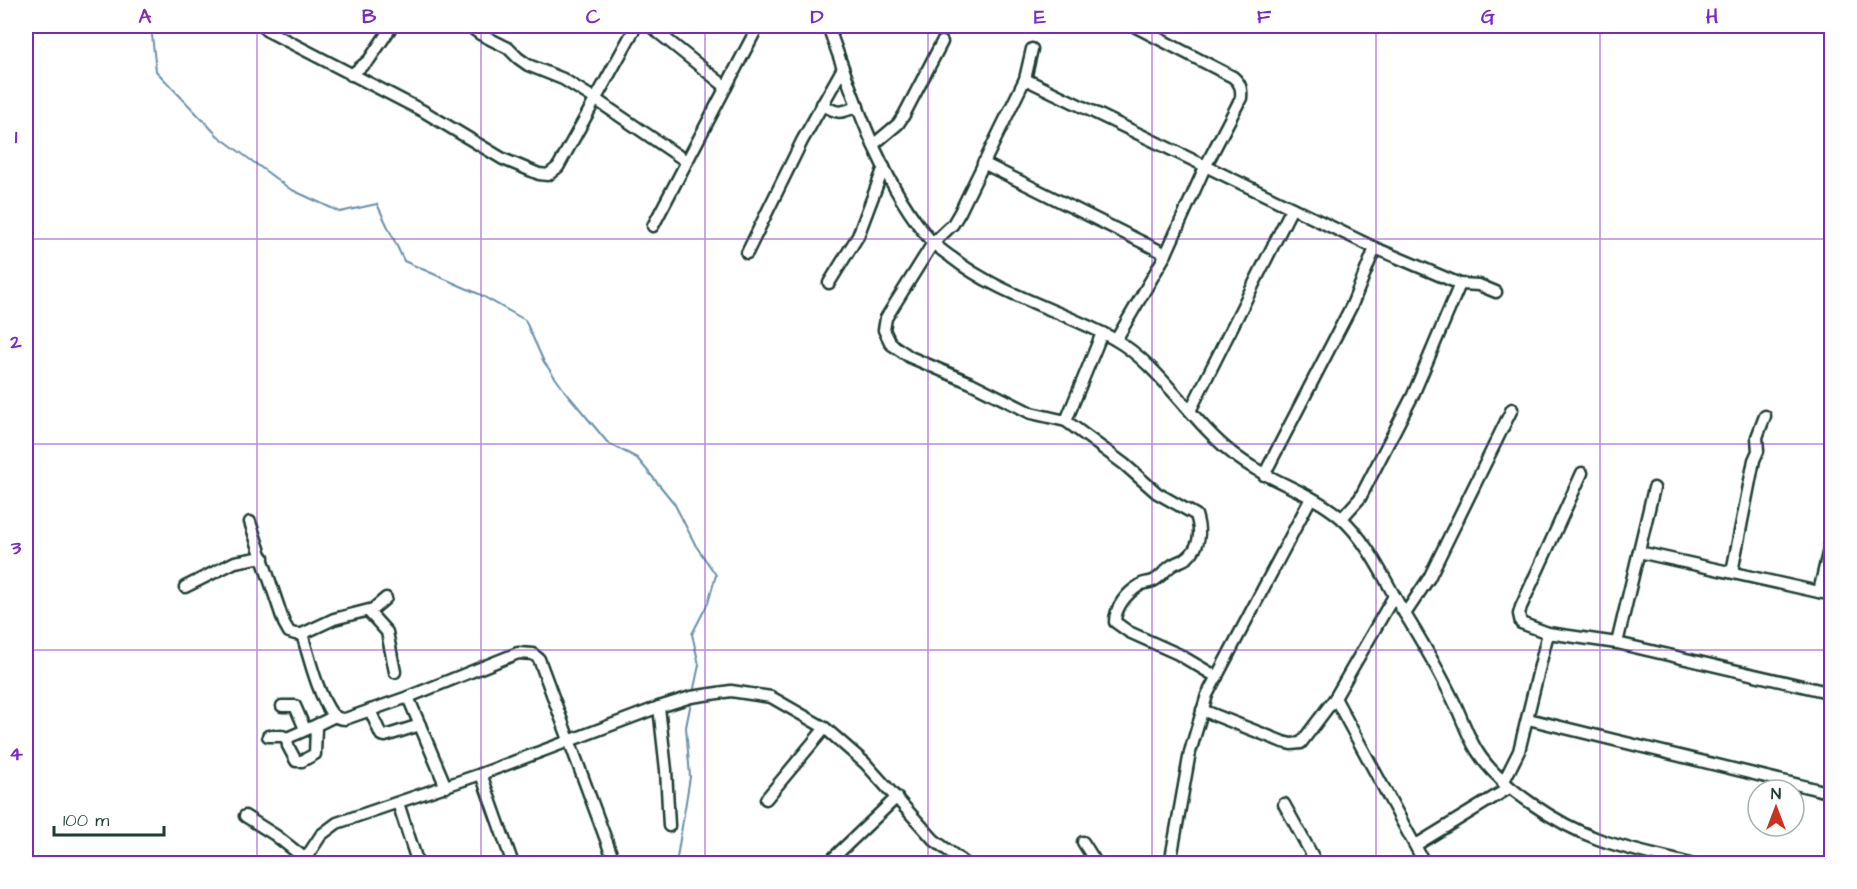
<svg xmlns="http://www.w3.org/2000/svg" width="1857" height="889" viewBox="0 0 1857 889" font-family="'Architects Daughter',sans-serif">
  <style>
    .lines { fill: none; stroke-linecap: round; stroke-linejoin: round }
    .stream { stroke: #6890a7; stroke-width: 2 }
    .minor-casing { stroke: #1f3d34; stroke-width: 15 }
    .minor { stroke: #fff; stroke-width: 10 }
    .grid { fill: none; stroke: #7b2cbf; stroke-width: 1.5; stroke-opacity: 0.55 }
    .neatline { fill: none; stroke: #7b2cbf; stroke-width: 2 }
    .grid-label { font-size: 20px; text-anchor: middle; font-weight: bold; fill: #7b2cbf }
  </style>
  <rect width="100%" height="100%" fill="#fff"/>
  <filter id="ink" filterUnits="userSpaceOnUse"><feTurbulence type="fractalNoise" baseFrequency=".0167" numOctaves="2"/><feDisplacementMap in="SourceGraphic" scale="12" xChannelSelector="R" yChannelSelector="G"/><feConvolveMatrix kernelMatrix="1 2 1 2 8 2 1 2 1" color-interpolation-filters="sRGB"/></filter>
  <g filter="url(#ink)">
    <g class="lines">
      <g class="stream">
        <polyline points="151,26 156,71 218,136 290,189 340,212 377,204 404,261 479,294 525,320 544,362 564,390 608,443 637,458 674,503 696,546 716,575 708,603 692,634 699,665 693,693"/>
        <polyline points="676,864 690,777 686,727 691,702"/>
      </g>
      <g class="minor-casing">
        <g id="minor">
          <polyline points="469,26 480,34 508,48 518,58 528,65 563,79 595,99 686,161"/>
          <polyline points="650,26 726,87"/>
          <path d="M828,26C854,98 880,181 931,241C937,247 944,252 951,257C999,295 1061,310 1114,339C1160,365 1190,420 1232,453C1265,480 1308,490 1340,517C1366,539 1384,578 1400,606C1420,638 1440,672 1456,706C1463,721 1468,737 1477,751C1499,787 1559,825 1598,839C1628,850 1660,856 1690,864"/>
          <path d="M1134,26L1233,77C1240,83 1242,88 1241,98L1205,167L1166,254"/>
          <polyline points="266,30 423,111 503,159 539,174 548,175 558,167 636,26"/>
          <path d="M1032,49L1025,79L960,212L953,224L933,243L886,318L884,330L891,344L910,357L971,383L1031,413L1066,421L1124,464L1157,493L1196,515C1201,531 1201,545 1188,557C1183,561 1176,562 1171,566C1165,570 1160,578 1153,581C1149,583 1144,582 1140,585C1127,593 1115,607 1115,622L1129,632L1178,654L1217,677"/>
          <polyline points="351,75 369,60 392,26"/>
          <polyline points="1025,79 1375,248 1460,284 1479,285 1496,292"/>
          <path d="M822,104C838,115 841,113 858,106"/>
          <polyline points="873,145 898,124 904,115 942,42"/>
          <polyline points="983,163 1166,254 1116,340"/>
          <polyline points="653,226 758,26"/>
          <polyline points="747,253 802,141 843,68"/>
          <polyline points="829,283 858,236 884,167"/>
          <polyline points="1190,411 1292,208"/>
          <polyline points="1066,421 1102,333"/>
          <polyline points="1582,473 1521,607 1519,614 1521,623 1548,633 1617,643 1832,693"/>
          <polyline points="1264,475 1352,305 1375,248"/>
          <polyline points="1342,518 1360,498 1413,395 1460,284"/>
          <polyline points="250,522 284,623 289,632 295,634 302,634 334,619 373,609 386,598"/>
          <polyline points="1639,552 1832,595"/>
          <polyline points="1732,572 1754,460 1758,451 1757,437 1765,416"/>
          <polyline points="185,587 235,562 263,557"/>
          <polyline points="1819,592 1832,536"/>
          <polyline points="368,611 387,632 395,672"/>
          <polyline points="1405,614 1429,578 1512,409"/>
          <path d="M302,634C309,657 318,695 332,714C336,718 340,719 345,719L408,697L518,653L533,654L539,659L615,864"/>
          <polyline points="1617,643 1654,488"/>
          <polyline points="408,697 446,787"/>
          <polyline points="1335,698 1425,864"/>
          <polyline points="282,706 295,706 305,729"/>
          <polyline points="659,707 666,770 669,826"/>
          <polyline points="370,710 381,735 385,736 420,725"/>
          <polyline points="1202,710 1283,742 1291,744 1301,743 1335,698 1394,596"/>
          <polyline points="1528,719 1832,793"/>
          <path d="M268,736H282L287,738C304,731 319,724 335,716"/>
          <polyline points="287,738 288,746 296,761 302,761 315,754 316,727"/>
          <polyline points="481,774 513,864"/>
          <polyline points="1503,783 1519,751 1548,633"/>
          <polyline points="766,799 825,728"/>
          <polyline points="398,803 418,864"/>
          <polyline points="1284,804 1317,864"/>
          <polyline points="245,816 275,835 312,864"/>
          <polyline points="1083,842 1097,864"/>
          <polyline points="1416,845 1509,788"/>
          <polyline points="302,864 321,835 337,823 481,774 659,707 691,697 731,691 771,697 825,728 865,763 934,840 966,864"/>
          <polyline points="827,864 897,797"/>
          <polyline points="1170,864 1190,752 1207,695 1311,498"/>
        </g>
      </g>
      <use href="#minor" class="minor"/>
    </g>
  </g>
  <path class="grid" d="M257,26V864M481,26V864M705,26V864M928,26V864M1152,26V864M1376,26V864M1600,26V864M26,239H1832M26,444H1832M26,650H1832"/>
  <rect width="1857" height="889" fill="none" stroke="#fff" stroke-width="66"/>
  <g transform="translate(1776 808)"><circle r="28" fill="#ffffff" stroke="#a5b1ae" stroke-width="1.5"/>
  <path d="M0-4.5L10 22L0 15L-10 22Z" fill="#c8321e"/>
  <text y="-9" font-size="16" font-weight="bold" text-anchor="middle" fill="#1f3d34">N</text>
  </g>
  <path d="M54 826v9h110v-9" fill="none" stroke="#1f3d34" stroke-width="3"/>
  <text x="63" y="826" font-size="18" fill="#1f3d34" stroke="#ffffff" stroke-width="4.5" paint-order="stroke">100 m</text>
  <rect x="33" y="33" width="1791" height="823" class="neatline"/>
  <g class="grid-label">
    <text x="145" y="23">A</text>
    <text x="369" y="23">B</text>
    <text x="593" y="23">C</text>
    <text x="817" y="23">D</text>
    <text x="1040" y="23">E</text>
    <text x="1264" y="23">F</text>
    <text x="1488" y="23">G</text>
    <text x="1712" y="23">H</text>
    <text x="16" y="143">1</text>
    <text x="16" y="348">2</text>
    <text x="16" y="554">3</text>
    <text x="16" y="760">4</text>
  </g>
</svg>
